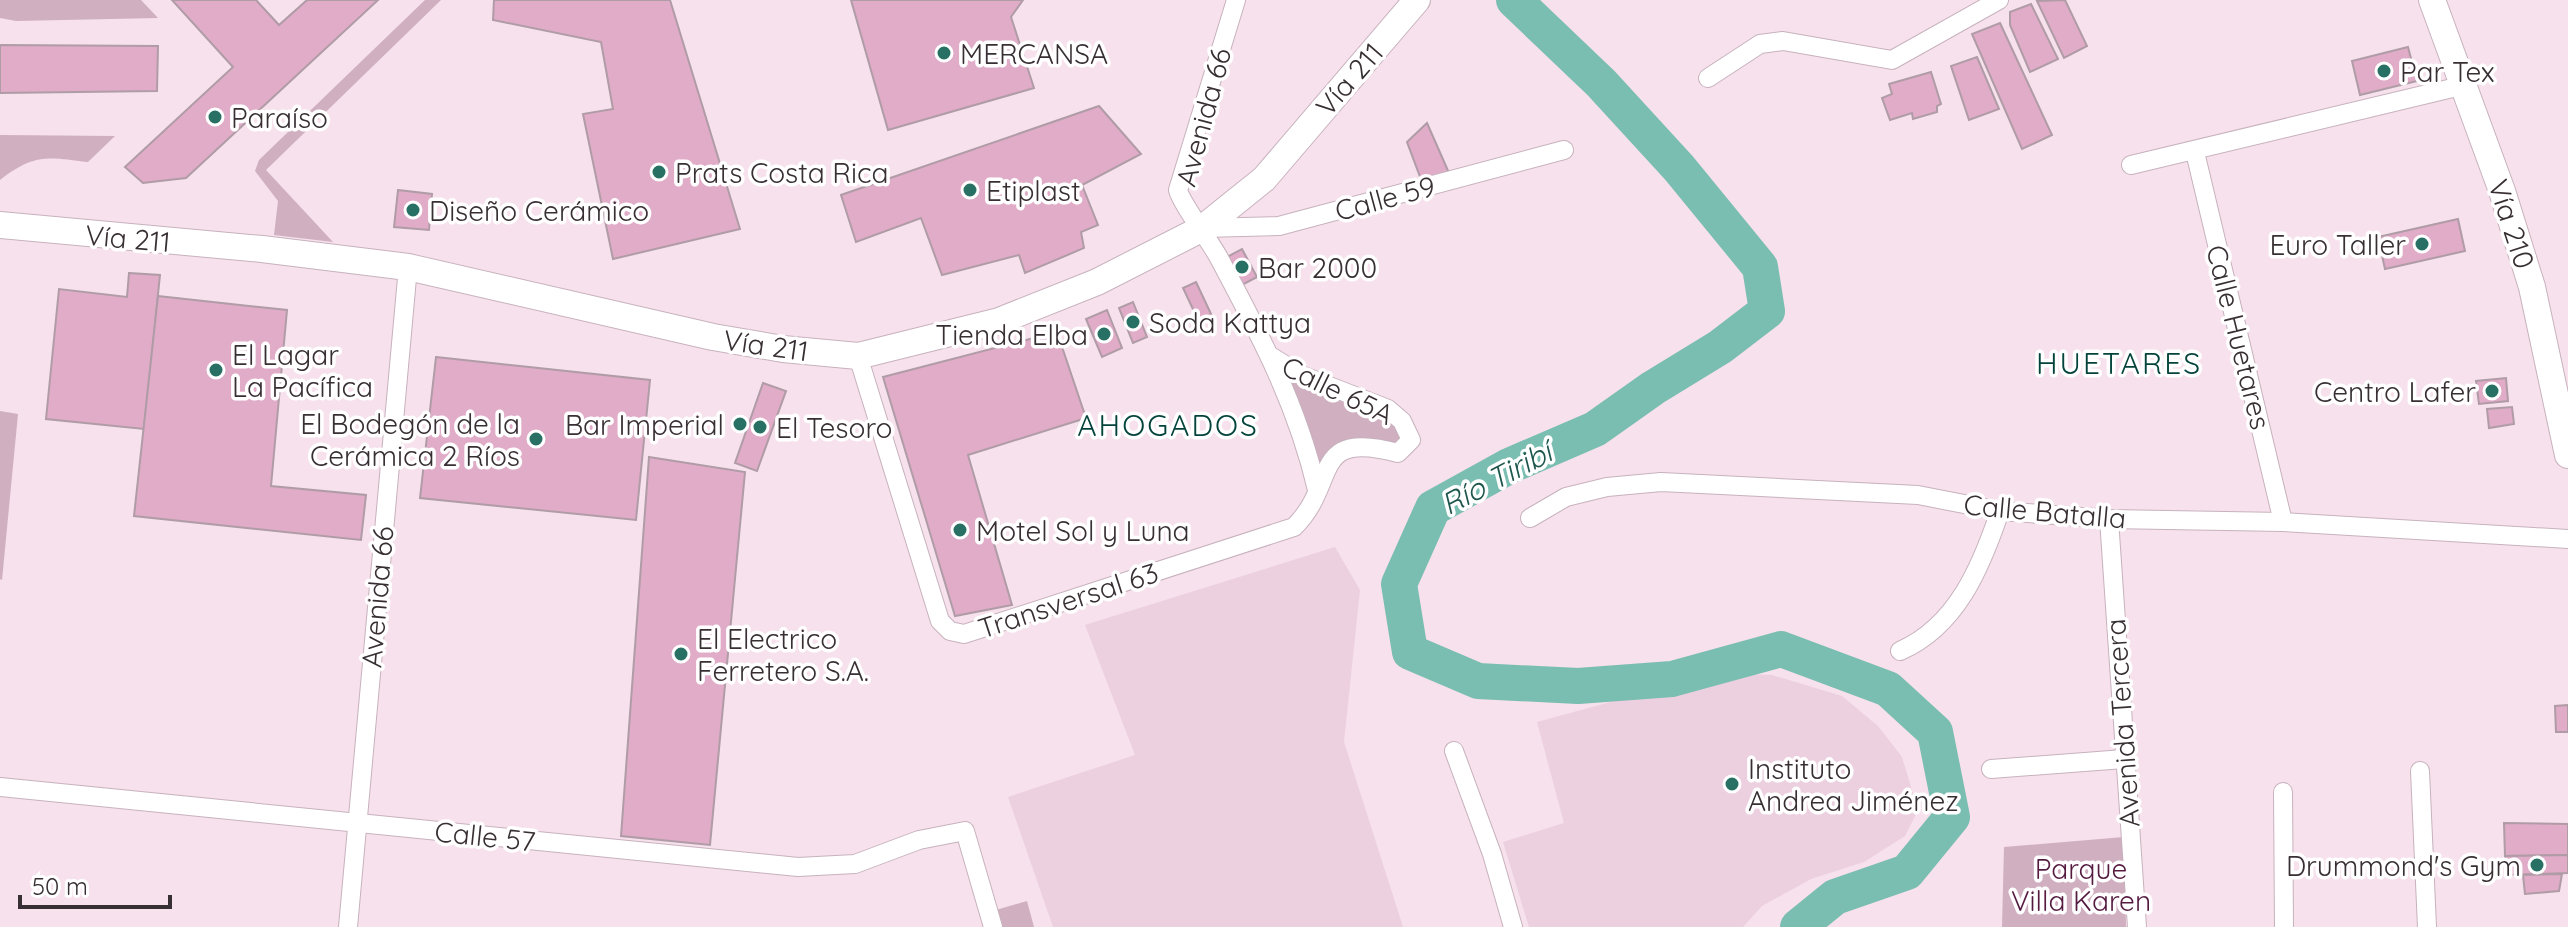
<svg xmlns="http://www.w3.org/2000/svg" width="2568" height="927" viewBox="0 0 2568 927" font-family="Quicksand,sans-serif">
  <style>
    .built { fill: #ecd0df }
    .green { fill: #cfafc0 }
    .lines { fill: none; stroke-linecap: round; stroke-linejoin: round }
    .river { stroke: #7abdb1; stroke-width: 36 }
    .building { fill: #e0acc8; stroke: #b09ca6; stroke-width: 2 }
    .street-casing { stroke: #c7b2bd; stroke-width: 20 }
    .secondary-casing { stroke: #c7b2bd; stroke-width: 28 }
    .street { stroke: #fff; stroke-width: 18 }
    .secondary { stroke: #fff; stroke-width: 26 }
    .poi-dot { fill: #286f64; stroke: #fff; stroke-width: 3 }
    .labels { text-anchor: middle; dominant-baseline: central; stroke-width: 7; stroke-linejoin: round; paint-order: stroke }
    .poi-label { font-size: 28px; fill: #372f33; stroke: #fff; text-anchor: start }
    .street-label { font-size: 28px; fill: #372f33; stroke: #fff }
    .park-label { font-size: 28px; fill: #551a40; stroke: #fff }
    .neighbourhood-label { font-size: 30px; letter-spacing: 2px; fill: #04433b; stroke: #fff }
    .water-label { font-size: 30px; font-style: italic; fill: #1e564d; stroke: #fff }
  </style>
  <rect width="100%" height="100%" fill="#f6e1ec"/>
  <g class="built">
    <polygon points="1335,547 1360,590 1344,742 1403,927 1053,927 1008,797 1135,755 1085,625"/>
    <polygon points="1717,673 1772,675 1842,696 1878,726 1902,757 1918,810 1905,836 1864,862 1811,879 1762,906 1743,927 1529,927 1503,842 1564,823 1537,722"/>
  </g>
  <g class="green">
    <polygon points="0,0 141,0 158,18 16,21 0,18"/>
    <polygon points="425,0 441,0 266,170 333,242 274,235 278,201 255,171 259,160"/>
    <path d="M0,135L115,136L88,162C48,157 34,153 0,180Z"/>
    <polygon points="1286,375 1395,420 1403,446 1369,440 1321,468"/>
    <polygon points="0,411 18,414 2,580 0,579"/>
    <polygon points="2124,837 2126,927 2002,927 2004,847"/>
    <polygon points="1027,901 1034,927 1001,927 996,910"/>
  </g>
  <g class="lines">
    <polyline class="river" points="1514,0 1601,83 1679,168 1760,267 1767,311 1720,347 1653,388 1595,429 1509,466 1433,508 1399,584 1410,652 1478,681 1578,686 1672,679 1781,649 1888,689 1935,732 1952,817 1907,872 1835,897 1798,927"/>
  </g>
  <g class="building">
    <polygon points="172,0 256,0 279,25 307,0 378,0 186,178 143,183 125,167 233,67"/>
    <polygon points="494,0 670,0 740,229 613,259 583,114 613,109 601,42 493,20"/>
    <polygon points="851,0 1023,0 1011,17 1034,88 888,130"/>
    <polygon points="2065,0 2087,46 2064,58 2037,1"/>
    <polygon points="2031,4 2058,59 2030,72 2010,25 2010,12"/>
    <polygon points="2000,23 2052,135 2022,149 1972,34"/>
    <polygon points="0,45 158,46 157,91 0,93"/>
    <polygon points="2408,47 2417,81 2360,95 2352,61"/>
    <polygon points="1977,57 1999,109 1969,120 1951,66"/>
    <polygon points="1931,72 1941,104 1937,106 1937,112 1913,119 1912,113 1890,120 1882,98 1892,94 1889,84"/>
    <polygon points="1099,106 1141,154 1082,185 1098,225 1081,232 1084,248 1025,273 1019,255 942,275 921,218 856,242 841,195"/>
    <polygon points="1427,123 1449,173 1422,182 1407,142"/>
    <polygon points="398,190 432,194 429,230 394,227"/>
    <polygon points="2458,219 2465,251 2385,269 2378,237"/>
    <polygon points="1242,249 1257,277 1242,285 1227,257"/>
    <polygon points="129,273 160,275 144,429 46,419 59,289 127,297"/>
    <polygon points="1196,282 1212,316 1199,322 1183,288"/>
    <polygon points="158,296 287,310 271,486 366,495 361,540 134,516"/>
    <polygon points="1133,302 1147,337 1133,343 1119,308"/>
    <polygon points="1107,310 1122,348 1102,357 1086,319"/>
    <polygon points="1057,332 1086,418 968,455 1012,605 955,616 883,377"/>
    <polygon points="436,357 650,380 636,520 420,498"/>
    <polygon points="2506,378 2508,401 2479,404 2476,381"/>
    <polygon points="763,383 786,391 757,471 735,463"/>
    <polygon points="2512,407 2514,424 2489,428 2487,409"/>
    <polygon points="649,457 745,472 710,845 621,836"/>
    <polygon points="2568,705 2568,732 2556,732 2555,706"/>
    <polygon points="2504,823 2568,824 2568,855 2505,856"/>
    <polygon points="2568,855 2568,873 2506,875 2505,856"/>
    <polygon points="2562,874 2559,891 2525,894 2523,875"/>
  </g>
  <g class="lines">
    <g class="street-casing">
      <g id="street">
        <path d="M1236,0L1178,190C1181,203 1210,241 1219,258C1260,335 1297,404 1317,490"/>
        <polyline points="1708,78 1760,44 1783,41 1892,60 1999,0"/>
        <polyline points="2195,152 2283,522"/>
        <polyline points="2131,165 2465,85"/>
        <polyline points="1203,228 1279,226 1564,150"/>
        <path d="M858,356L940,621L950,631L964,634L1294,527C1339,483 1309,429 1398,453L1411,440L1402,421L1388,409L1301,375L1272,357"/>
        <polyline points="1530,518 1566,497 1607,487 1661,482 1918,495 2000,511 2109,519 2283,522 2568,539"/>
        <polyline points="2109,519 2137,927"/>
        <path d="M1900,651C1957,626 1981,567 2000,511"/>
        <polyline points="1454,751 1492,854 1513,927"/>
        <polyline points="1991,769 2124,759"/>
        <polyline points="2420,771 2427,927"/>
        <polyline points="0,787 798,867 855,864 919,840 965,831 993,927"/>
        <polyline points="2283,792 2284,927"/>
        <polyline points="348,927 408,267"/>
      </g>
    </g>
    <g class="secondary-casing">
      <g id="secondary">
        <polyline points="2432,0 2502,191 2532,287 2568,455"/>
        <polyline points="0,225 262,249 408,267 713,337 783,349 858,356 999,321 1097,282 1203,228 1264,179 1417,0"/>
      </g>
    </g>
    <use href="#street" class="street"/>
    <use href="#secondary" class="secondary"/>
  </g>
  <g class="poi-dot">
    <circle cx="944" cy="53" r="8"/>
    <circle cx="2384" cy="71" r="8"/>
    <circle cx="215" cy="117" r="8"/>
    <circle cx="659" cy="172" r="8"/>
    <circle cx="970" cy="190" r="8"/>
    <circle cx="413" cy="210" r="8"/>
    <circle cx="2422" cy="244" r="8"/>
    <circle cx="1242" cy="267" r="8"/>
    <circle cx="1133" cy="322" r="8"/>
    <circle cx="1104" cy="334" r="8"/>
    <circle cx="216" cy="370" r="8"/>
    <circle cx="2492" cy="391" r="8"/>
    <circle cx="740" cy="424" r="8"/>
    <circle cx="760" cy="427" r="8"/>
    <circle cx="536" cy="439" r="8"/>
    <circle cx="960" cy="530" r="8"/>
    <circle cx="681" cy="654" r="8"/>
    <circle cx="1732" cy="784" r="8"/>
    <circle cx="2537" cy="865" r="8"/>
  </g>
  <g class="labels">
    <g class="poi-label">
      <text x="960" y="53">MERCANSA</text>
      <text x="2400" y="71">Par Tex</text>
      <text x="231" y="117">Paraíso</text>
      <text x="675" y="172">Prats Costa Rica</text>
      <text x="986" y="190">Etiplast</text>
      <text x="429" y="210">Diseño Cerámico</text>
      <text x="2406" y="244" text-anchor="end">Euro Taller</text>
      <text x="1258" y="267">Bar 2000</text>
      <text x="1149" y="322">Soda Kattya</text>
      <text x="1088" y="334" text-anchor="end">Tienda Elba</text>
      <text x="232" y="354">El Lagar<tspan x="232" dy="32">La Pacífica</tspan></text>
      <text x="2476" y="391" text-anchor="end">Centro Lafer</text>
      <text x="520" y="423" text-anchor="end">El Bodegón de la<tspan x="520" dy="32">Cerámica 2 Ríos</tspan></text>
      <text x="724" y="424" text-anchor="end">Bar Imperial</text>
      <text x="776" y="427">El Tesoro</text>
      <text x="976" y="530">Motel Sol y Luna</text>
      <text x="697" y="638">El Electrico<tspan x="697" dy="32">Ferretero S.A.</tspan></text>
      <text x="1748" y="768">Instituto<tspan x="1748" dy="32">Andrea Jiménez</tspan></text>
      <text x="2521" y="865" text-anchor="end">Drummond's Gym</text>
    </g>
    <g class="street-label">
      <text transform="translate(1349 79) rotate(-49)">Vía 211</text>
      <text transform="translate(1203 117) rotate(-75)">Avenida 66</text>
      <text transform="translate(1385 198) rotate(-15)">Calle 59</text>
      <text transform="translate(2512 224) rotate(72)">Vía 210</text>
      <text transform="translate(128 238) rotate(5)">Vía 211</text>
      <text transform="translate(2239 337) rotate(76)">Calle Huetares</text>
      <text transform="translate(766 345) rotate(8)">Vía 211</text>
      <text transform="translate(1338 390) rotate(26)">Calle 65A</text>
      <text transform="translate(2045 511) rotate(5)">Calle Batalla</text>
      <text transform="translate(377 597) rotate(-85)">Avenida 66</text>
      <text transform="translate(1068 600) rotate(-18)">Transversal 63</text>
      <text transform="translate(2122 723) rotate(-94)">Avenida Tercera</text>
      <text transform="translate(485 836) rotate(6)">Calle 57</text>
    </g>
    <g class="park-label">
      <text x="2081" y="868">Parque<tspan x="2081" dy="32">Villa Karen</tspan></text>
    </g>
    <g class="neighbourhood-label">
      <text x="2119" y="363">HUETARES</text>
      <text x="1168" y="425">AHOGADOS</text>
    </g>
    <g class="water-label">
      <text transform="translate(1496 478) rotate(-28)">Río Tiribí</text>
    </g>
  </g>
  <path d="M20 895v12h150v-12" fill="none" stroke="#372f33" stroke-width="4"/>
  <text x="32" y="895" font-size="24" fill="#372f33" stroke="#ffffff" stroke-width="6" paint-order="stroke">50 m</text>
</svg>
